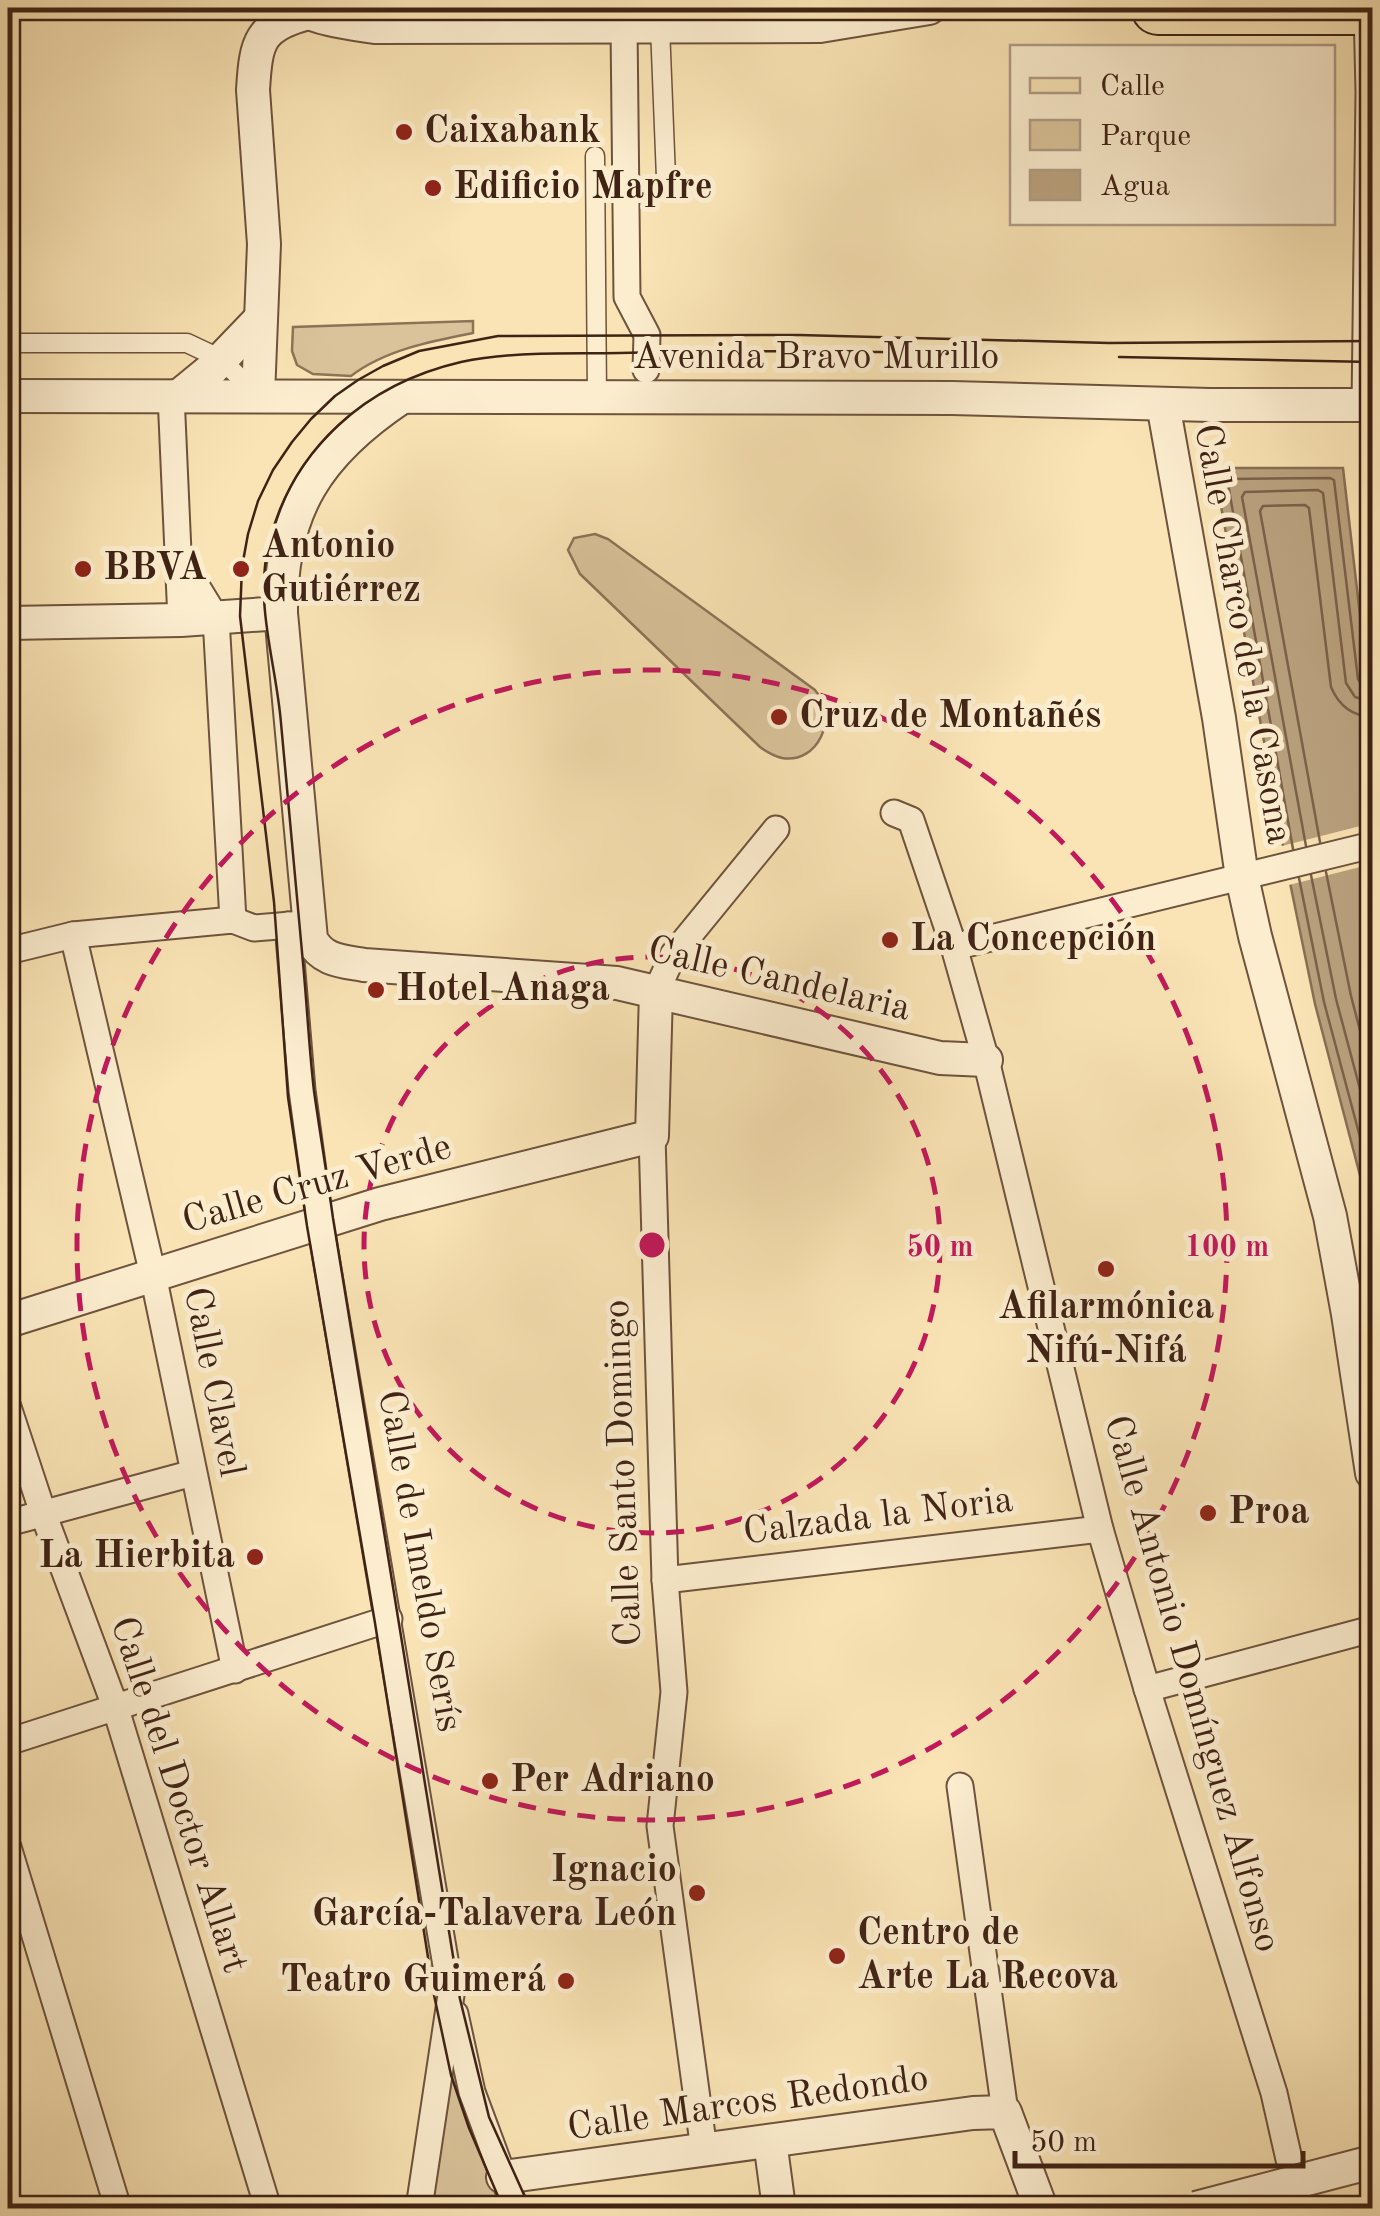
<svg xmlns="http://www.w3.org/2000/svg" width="1380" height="2216" viewBox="0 0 1380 2216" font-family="'Old Standard TT',serif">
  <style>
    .green { fill: #dac39a; stroke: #8c7358; stroke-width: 2.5 }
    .water { fill: #baa27f; stroke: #896f55; stroke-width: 2.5 }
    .pier { fill: #fae4b5 }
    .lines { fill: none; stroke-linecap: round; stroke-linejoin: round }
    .shore { stroke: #7c624a; stroke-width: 2.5 }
    .service-casing { stroke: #6e533d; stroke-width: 21 }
    .pedestrian-casing { stroke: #6e533d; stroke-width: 29 }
    .minor-casing { stroke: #6e533d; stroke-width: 36 }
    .primary-casing { stroke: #3f2315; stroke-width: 56 }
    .service { stroke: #fcedcf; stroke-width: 18 }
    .pedestrian { stroke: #fcedcf; stroke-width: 25 }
    .minor { stroke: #fcedcf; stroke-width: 32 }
    .primary { stroke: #fae4b5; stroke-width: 52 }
    .tram { stroke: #3f2315; stroke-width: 2.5 }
    .minor-bridge-casing { stroke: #6e533d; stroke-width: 36; stroke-linecap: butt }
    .minor-bridge { stroke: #fcedcf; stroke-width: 32 }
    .ring { fill: none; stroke: #c2185b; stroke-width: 5; stroke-dasharray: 18 12 }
    .poi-dot { fill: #8f2418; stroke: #fcedcf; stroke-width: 4 }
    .labels { text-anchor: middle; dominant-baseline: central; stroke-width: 10; stroke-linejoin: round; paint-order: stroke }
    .poi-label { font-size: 38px; font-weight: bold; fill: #3f2315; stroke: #fcedcf; text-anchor: start }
    .street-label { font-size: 38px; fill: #3f2315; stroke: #fcedcf }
    .centre { fill: #c2185b; stroke: #fcedcf; stroke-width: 5 }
    .ring-label { font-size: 30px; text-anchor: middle; font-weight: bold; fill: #c2185b; stroke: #fcedcf; stroke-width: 10; stroke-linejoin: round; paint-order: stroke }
  </style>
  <rect width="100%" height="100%" fill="#fae4b5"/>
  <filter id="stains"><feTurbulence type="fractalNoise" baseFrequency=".002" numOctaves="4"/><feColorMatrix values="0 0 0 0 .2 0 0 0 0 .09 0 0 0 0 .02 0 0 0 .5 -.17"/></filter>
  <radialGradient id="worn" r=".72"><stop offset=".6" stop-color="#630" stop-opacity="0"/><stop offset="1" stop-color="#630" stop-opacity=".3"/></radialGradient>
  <g class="green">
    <path d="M473,321V333C432,341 385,350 351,376L313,374L297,365L292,351L293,327Z"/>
    <path d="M595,534L608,539L815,690C839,718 818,764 782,758C774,756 767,752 760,747L580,574L568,550L574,538Z"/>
    <polygon points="451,1995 515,2208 419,2208"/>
  </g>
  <polygon class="water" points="1214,468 1343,468 1372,719 1372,1221 1315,1004 1288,873"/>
  <polygon class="pier" points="1372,823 1372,864 1285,886 1278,847"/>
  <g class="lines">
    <g class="shore">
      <path d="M1320,842L1260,511L1263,506L1305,505L1309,508L1331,687C1339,706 1352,716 1372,717"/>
      <polyline points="1306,846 1242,497 1245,492 1318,490 1323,493 1346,683 1355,697 1372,702"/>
      <polyline points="1293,849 1228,484 1230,479 1330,478 1334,480 1358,679 1363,687 1372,689"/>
      <polyline points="1326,872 1351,996 1372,1076"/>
      <polyline points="1311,875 1336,999 1372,1134"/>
      <polyline points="1299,878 1324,1002 1372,1182"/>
    </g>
    <g class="service-casing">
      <g id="service">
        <polyline points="660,27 666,178"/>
        <polyline points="595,156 597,397"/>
        <polyline points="8,343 187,343 221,359 258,396"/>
      </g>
    </g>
    <g class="pedestrian-casing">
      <g id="pedestrian">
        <polyline points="624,27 627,297 647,335 646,370"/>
        <polyline points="171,395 181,620"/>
        <polyline points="1365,406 1369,92 1367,8"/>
        <polyline points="180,559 216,618 233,920"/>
        <polyline points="894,813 911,820 954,947 986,1060 1100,1529 1147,1689 1274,2093 1300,2208"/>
        <polyline points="288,925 302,1090 320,1222 451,1995 419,2208"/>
        <polyline points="73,935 153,1275 235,1670"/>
        <polyline points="954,947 1372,845"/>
        <polyline points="8,951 73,935 233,920 254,928 303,924"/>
        <polyline points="656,992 673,955 776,829"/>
        <polyline points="652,1136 665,1580 674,1692 660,1826 704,2150"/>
        <polyline points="8,1407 43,1513 115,1706 268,2208"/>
        <polyline points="8,1523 193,1473"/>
        <polyline points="665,1580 1100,1529"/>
        <polyline points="1147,1689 1372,1629"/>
        <polyline points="8,1742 389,1619"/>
        <polyline points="960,1786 1005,2112"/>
        <polyline points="8,1847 118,2208"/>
        <polyline points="455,2014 472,2092 515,2208"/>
      </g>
    </g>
    <g class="minor-casing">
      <g id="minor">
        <path d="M298,8C321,20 349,23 375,27L820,26L929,8"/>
        <polyline points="8,396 952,398 1210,405 1372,405"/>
        <polyline points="179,396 212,369 261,318"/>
        <path d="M258,396L264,244L253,90C256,41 259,26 308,13"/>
        <path d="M402,397C318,453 280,510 281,613L311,939C322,961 342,961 364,965L617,983L940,1058L986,1060"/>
        <polyline points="1163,404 1219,718 1242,877 1255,936 1330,1216 1348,1314 1372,1473"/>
        <polyline points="8,623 181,620 281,613"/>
        <polyline points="8,1321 380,1204 652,1136 656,992"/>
        <polyline points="770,2141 779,2208"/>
        <polyline points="503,2177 973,2113 1005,2112 1041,2208"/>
      </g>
    </g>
    <g class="primary-casing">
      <polyline id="primary" points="1158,8 1372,8"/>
    </g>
    <use href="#service" class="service"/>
    <use href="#pedestrian" class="pedestrian"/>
    <use href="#minor" class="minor"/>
    <use href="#primary" class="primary"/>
    <g class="tram">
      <polyline points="1119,357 1372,362"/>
      <polyline points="503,2208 469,2128 451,2075 434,1995 375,1623 307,1226 288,1097 274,902 240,616 242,567 248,534 258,501 273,470 292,442 311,419 335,396 358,380 383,366 419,351 498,336 799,335 1109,343 1372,341"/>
      <path d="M530,2208L489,2117L460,1999L333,1218C327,1175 320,1133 314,1091C309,1048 307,1005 303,963C295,883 288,803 281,723C276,662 254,604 269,543C293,448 366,384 461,362C512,351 567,354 619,353C742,350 866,351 989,354"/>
    </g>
    <g class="minor-bridge-casing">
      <polyline id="minor-bridge" points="1196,2208 1372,2162"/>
    </g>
    <use href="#minor-bridge" class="minor-bridge"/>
  </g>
  <g class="ring">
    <circle cx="652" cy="1245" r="288"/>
    <circle cx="652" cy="1245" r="575"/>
  </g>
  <g class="poi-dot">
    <circle cx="404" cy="132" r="10"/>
    <circle cx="433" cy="188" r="10"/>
    <circle cx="83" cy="569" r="10"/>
    <circle cx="241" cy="569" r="10"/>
    <circle cx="779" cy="717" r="10"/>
    <circle cx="890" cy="940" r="10"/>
    <circle cx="376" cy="990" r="10"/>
    <circle cx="1106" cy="1269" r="10"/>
    <circle cx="1208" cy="1513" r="10"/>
    <circle cx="255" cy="1557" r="10"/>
    <circle cx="490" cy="1781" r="10"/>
    <circle cx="697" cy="1893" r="10"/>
    <circle cx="837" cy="1956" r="10"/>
    <circle cx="566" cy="1981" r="10"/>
  </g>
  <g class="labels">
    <g class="poi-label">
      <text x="424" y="132">Caixabank</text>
      <text x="453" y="188">Edificio Mapfre</text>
      <text x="261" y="547">Antonio<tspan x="261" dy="44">Gutiérrez</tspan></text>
      <text x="103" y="569">BBVA</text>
      <text x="799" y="717">Cruz de Montañés</text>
      <text x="910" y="940">La Concepción</text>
      <text x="396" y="990">Hotel Anaga</text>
      <text x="1106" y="1308" text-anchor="middle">Afilarmónica<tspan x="1106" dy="44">Nifú-Nifá</tspan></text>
      <text x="1228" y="1513">Proa</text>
      <text x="235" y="1557" text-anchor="end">La Hierbita</text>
      <text x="510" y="1781">Per Adriano</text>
      <text x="677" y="1871" text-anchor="end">Ignacio<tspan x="677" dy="44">García-Talavera León</tspan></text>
      <text x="857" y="1934">Centro de<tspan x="857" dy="44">Arte La Recova</tspan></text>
      <text x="546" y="1981" text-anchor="end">Teatro Guimerá</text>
    </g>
    <g class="street-label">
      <text x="816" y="358">Avenida Bravo Murillo</text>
      <text transform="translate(1242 634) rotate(80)">Calle Charco de la Casona</text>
      <text transform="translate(779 980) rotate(13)">Calle Candelaria</text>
      <text transform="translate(317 1185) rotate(-16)">Calle Cruz Verde</text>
      <text transform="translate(213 1382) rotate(79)">Calle Clavel</text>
      <text transform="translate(624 1473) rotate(-92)">Calle Santo Domingo</text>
      <text transform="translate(878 1517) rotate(-7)">Calzada la Noria</text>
      <text transform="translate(419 1561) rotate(80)">Calle de Imeldo Serís</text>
      <text transform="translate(1191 1684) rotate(74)">Calle Antonio Domínguez Alfonso</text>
      <text transform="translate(178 1795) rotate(72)">Calle del Doctor Allart</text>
      <text transform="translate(748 2104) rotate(-8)">Calle Marcos Redondo</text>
    </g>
  </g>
  <circle cx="652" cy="1245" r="15" class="centre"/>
  <g class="ring-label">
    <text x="940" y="1256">50 m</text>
    <text x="1227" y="1256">100 m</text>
  </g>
  <rect width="1380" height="2216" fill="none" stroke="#fae4b5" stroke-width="40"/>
  <rect x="10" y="10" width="1360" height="2196" fill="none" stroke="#3f2315" stroke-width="5"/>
  <rect x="20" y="20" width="1340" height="2176" fill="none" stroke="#3f2315" stroke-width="2.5"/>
  <rect x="1010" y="45" width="325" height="180" fill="#fcedcf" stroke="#b09c85" stroke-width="2.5"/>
  <rect x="1030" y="78" width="50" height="15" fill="#fae4b5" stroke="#b09c85" stroke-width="2.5"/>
  <text x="1100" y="95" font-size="30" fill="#3f2315">Calle</text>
  <rect x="1030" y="120" width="50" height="30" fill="#dac39a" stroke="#b09c85" stroke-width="2.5"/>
  <text x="1100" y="145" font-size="30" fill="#3f2315">Parque</text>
  <rect x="1030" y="170" width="50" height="30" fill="#baa27f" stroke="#b09c85" stroke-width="2.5"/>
  <text x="1100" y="195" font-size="30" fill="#3f2315">Agua</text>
  <path d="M1015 2151v15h288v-15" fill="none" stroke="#3f2315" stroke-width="5"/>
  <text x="1030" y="2151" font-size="30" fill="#3f2315" stroke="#fcedcf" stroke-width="8" paint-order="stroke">50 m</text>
  <rect width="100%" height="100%" filter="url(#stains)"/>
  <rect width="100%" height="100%" fill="url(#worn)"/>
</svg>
